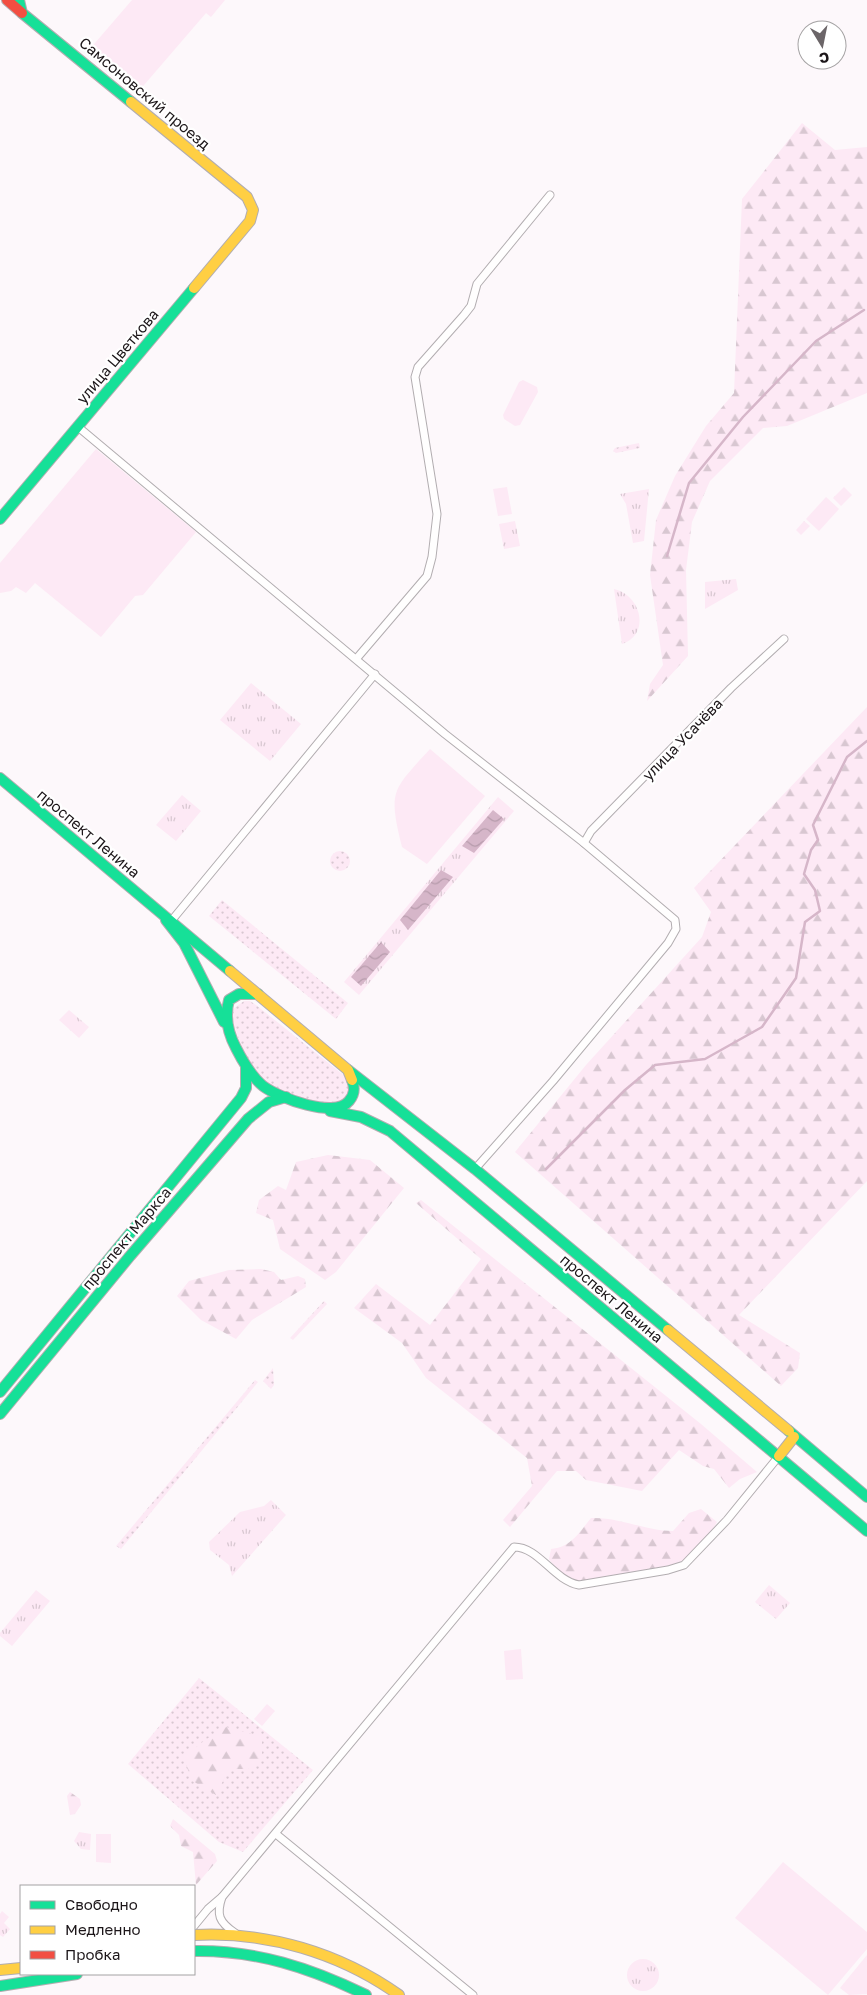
<svg xmlns="http://www.w3.org/2000/svg" width="867" height="1995" viewBox="0 0 867 1995" font-family="'Golos Text',sans-serif">
  <style>
    .grass { fill: url(#grass-dots) }
    .forest { fill: url(#forest-firs) }
    .park { fill: url(#park-tufts) }
    .pitch { fill: #fde9f5 }
    .water { fill: url(#water-waves) }
    .lines { fill: none; stroke-linecap: round; stroke-linejoin: round }
    .stream { stroke: #d6b6c9; stroke-width: 2.5 }
    .street-casing { stroke: #b2adb0; stroke-width: 9 }
    .fast-casing { stroke: #b2adb0; stroke-width: 12 }
    .slow-casing { stroke: #b2adb0; stroke-width: 12 }
    .jam-casing { stroke: #b2adb0; stroke-width: 12 }
    .street { stroke: #fffefe; stroke-width: 7 }
    .fast { stroke: #16e098; stroke-width: 10 }
    .slow { stroke: #ffcf43; stroke-width: 10 }
    .jam { stroke: #f24e42; stroke-width: 10 }
    .labels { text-anchor: middle; dominant-baseline: central; stroke-width: 4.5; stroke-linejoin: round; paint-order: stroke }
    .street-label { font-size: 15px; fill: #1c1619; stroke: #fff }
  </style>
  <defs>
    <pattern id="grass-dots" width="8" height="8" patternUnits="userSpaceOnUse" patternTransform="scale(1.25)"><rect width="8" height="8" fill="#fde9f5"/><path d="M2 2h.1M6 6h.1" fill="none" stroke="#d8c7d1" stroke-width="1.8" stroke-linecap="round"/></pattern>
    <pattern id="forest-firs" width="22" height="20" patternUnits="userSpaceOnUse" patternTransform="scale(1.25)"><rect width="22" height="20" fill="#fde9f5"/><path d="M5 1l3.5 6h-7zM16 11l3.5 6h-7z" fill="#d8c7d1"/></pattern>
    <pattern id="park-tufts" width="24" height="20" patternUnits="userSpaceOnUse" patternTransform="scale(1.25)"><rect width="24" height="20" fill="#fde9f5"/><path d="M3 7l-1-3M5 7V3M7 7l1-3M15 17l-1-3M17 17v-4M19 17l1-3" fill="none" stroke="#d8c7d1"/></pattern>
    <pattern id="water-waves" width="16" height="10" patternUnits="userSpaceOnUse" patternTransform="scale(1.25)"><rect width="16" height="10" fill="#d6b6c9"/><path d="M0 5q4-4 8 0t8 0" fill="none" stroke="#b79cac"/></pattern>
  </defs>
  <rect width="100%" height="100%" fill="#fdf8fb"/>
  <g class="grass">
    <polygon points="639,443 640,448 616,453 613,451 615,448"/>
    <circle cx="340" cy="861" r="10"/>
    <polygon points="222,900 348,1003 336,1019 209,916"/>
    <path d="M244,1001H250L256,1005L346,1077C350,1087 351,1092 344,1101C331,1107 277,1094 267,1085C253,1073 229,1026 233,1009Z"/>
    <polygon points="324,1301 327,1304 293,1340 290,1338"/>
    <polygon points="273,1368 274,1385 271,1389 263,1381"/>
    <polygon points="255,1380 258,1382 121,1549 116,1546"/>
    <polygon points="199,1678 313,1770 243,1852 219,1842 128,1764"/>
  </g>
  <g class="forest">
    <polygon points="802,123 835,150 867,147 867,393 787,426 763,428 710,481 692,522 686,570 688,656 647,701 650,684 663,665 650,575 656,520 675,476 706,426 734,393 742,199"/>
    <polygon points="867,707 867,1181 739,1315 800,1353 798,1368 781,1386 515,1152 586,1065 702,937 711,912 694,888"/>
    <polygon points="328,1155 370,1160 404,1188 336,1272 325,1280 280,1249 273,1220 256,1213 259,1200 278,1186 286,1190 296,1162"/>
    <polygon points="421,1200 701,1424 757,1472 740,1479 729,1488 714,1469 703,1466 679,1450 642,1491 586,1480 576,1471 557,1471 510,1527 503,1520 532,1486 527,1458 426,1378 402,1343 354,1308 376,1284 430,1325 481,1259 416,1203"/>
    <polygon points="261,1269 274,1272 281,1280 298,1276 305,1279 306,1287 252,1320 236,1339 201,1320 177,1296 189,1281 229,1270"/>
    <path d="M701,1509L717,1522C711,1534 698,1550 688,1558C675,1568 592,1582 575,1581C564,1579 555,1567 549,1559L551,1549C571,1547 579,1533 591,1518C620,1517 646,1531 673,1531L689,1513Z"/>
    <polygon points="226,1727 262,1737 262,1760 248,1769 229,1769 216,1795 191,1780 184,1757 205,1740"/>
    <polygon points="70,1792 80,1799 81,1805 75,1814 70,1815 67,1796"/>
    <polygon points="173,1819 215,1854 217,1861 196,1885 193,1852 181,1846 179,1835 170,1826"/>
  </g>
  <g class="park">
    <polygon points="844,487 852,495 841,506 833,498"/>
    <polygon points="649,489 644,541 633,543 626,504 620,494"/>
    <polygon points="515,521 520,546 504,549 499,524"/>
    <polygon points="804,521 810,526 801,535 796,530"/>
    <polygon points="736,579 738,590 705,609 705,582"/>
    <path d="M614,589C641,595 651,634 622,644Z"/>
    <polygon points="251,683 301,724 270,761 220,720"/>
    <polygon points="182,795 201,811 176,841 156,825"/>
    <polygon points="498,797 514,811 359,995 344,982"/>
    <polygon points="69,1010 89,1027 79,1038 59,1020"/>
    <polygon points="271,1500 286,1515 232,1576 229,1565 210,1550 209,1542 240,1512 264,1506"/>
    <polygon points="769,1585 790,1603 776,1619 755,1602"/>
    <polygon points="36,1590 50,1601 12,1646 0,1636 0,1633"/>
    <polygon points="79,1832 91,1834 90,1850 81,1849 74,1841"/>
    <polygon points="2,1911 9,1917 4,1923 10,1929 3,1937 0,1935 0,1914"/>
    <circle cx="643" cy="1975" r="16"/>
  </g>
  <g class="pitch">
    <polygon points="132,0 225,0 211,17 206,13 138,92 89,50"/>
    <polygon points="523,380 537,387 538,392 520,425 515,426 504,419 503,415 519,382"/>
    <polygon points="96,449 196,532 143,595 135,596 101,637 35,583 26,593 16,587 11,591 0,593 0,563"/>
    <polygon points="507,487 512,514 498,516 493,489"/>
    <polygon points="826,497 839,509 819,531 806,519"/>
    <path d="M430,749L485,796L427,864L402,847C388,790 392,791 430,749Z"/>
    <polygon points="521,1649 523,1679 506,1680 504,1651"/>
    <polygon points="267,1704 275,1711 262,1726 254,1719"/>
    <polygon points="96,1834 111,1834 111,1863 96,1862"/>
    <polygon points="783,1862 867,1932 867,1949 828,1995 735,1918"/>
    <polygon points="867,1955 867,1994 849,1995 840,1988"/>
  </g>
  <g class="water">
    <polygon points="493,810 504,819 474,853 462,846"/>
    <polygon points="441,870 453,877 408,930 400,920"/>
    <polygon points="381,942 390,952 361,986 351,977"/>
  </g>
  <g class="lines">
    <g class="stream">
      <polyline points="667,556 689,483 743,417 816,341 864,310"/>
      <polyline points="546,1169 625,1090 655,1065 705,1059 762,1027 796,978 805,922 820,911 815,890 804,874 811,850 818,840 813,825 847,757 867,741"/>
    </g>
    <g class="street-casing">
      <g id="street">
        <polyline points="77,426 445,734 584,843 675,920 676,929 668,943 553,1081 475,1169"/>
        <polyline points="357,658 427,576 432,557 437,514 415,377 418,367 464,315 471,306 477,284 550,195"/>
        <polyline points="584,843 591,831 731,688 784,639"/>
        <polyline points="172,920 375,674"/>
        <polyline points="276,1834 473,1995"/>
        <path d="M222,1897C216,1915 219,1922 235,1933"/>
        <path d="M194,1926L208,1909L222,1897L514,1547C539,1547 553,1580 579,1585L668,1570L684,1565L727,1520L779,1456"/>
      </g>
    </g>
    <g class="fast-casing">
      <g id="fast">
        <polyline points="19,0 22,13 131,102"/>
        <polyline points="0,519 194,288"/>
        <polyline points="0,778 230,971"/>
        <polyline points="166,920 184,943 224,1022"/>
        <path d="M258,994H239L229,1000C224,1018 228,1033 236,1048C243,1062 251,1076 263,1086C279,1098 335,1119 349,1101C355,1094 355,1088 352,1080"/>
        <polyline points="348,1070 475,1169 668,1330"/>
        <polyline points="330,1111 361,1117 390,1131 867,1531"/>
        <polyline points="0,1392 241,1098 246,1088 246,1067"/>
        <polyline points="0,1414 130,1256 248,1119 269,1102 286,1097"/>
        <polyline points="789,1431 867,1497"/>
        <path d="M194,1951C256,1950 311,1968 366,1995"/>
        <polyline points="0,1986 77,1974"/>
      </g>
    </g>
    <g class="slow-casing">
      <g id="slow">
        <polyline points="131,102 247,197 253,210 250,221 194,288"/>
        <polyline points="230,971 348,1070 352,1080"/>
        <polyline points="668,1330 789,1431"/>
        <polyline points="779,1456 794,1437"/>
        <path d="M194,1935C267,1931 340,1953 399,1995"/>
        <polyline points="0,1970 21,1968"/>
      </g>
    </g>
    <g class="jam-casing">
      <polyline id="jam" points="7,0 22,13"/>
    </g>
    <use href="#street" class="street"/>
    <use href="#fast" class="fast"/>
    <use href="#slow" class="slow"/>
    <use href="#jam" class="jam"/>
  </g>
  <g class="labels">
    <g class="street-label">
      <text transform="translate(145 93) rotate(40)">Самсоновский проезд</text>
      <text transform="translate(117 356) rotate(-50)">улица Цветкова</text>
      <text transform="translate(682 739) rotate(-46)">улица Усачёва</text>
      <text transform="translate(89 833) rotate(40)">проспект Ленина</text>
      <text transform="translate(126 1238) rotate(-50)">проспект Маркса</text>
      <text transform="translate(612 1298) rotate(40)">проспект Ленина</text>
    </g>
  </g>
  <rect x="20" y="1885" width="175" height="90" fill="#ffffff" stroke="#a4a2a3"/>
  <rect x="30" y="1901" width="25" height="8" fill="#16e098" stroke="#a4a2a3"/>
  <text x="65" y="1910" font-size="15" fill="#1c1619">Свободно</text>
  <rect x="30" y="1926" width="25" height="8" fill="#ffcf43" stroke="#a4a2a3"/>
  <text x="65" y="1935" font-size="15" fill="#1c1619">Медленно</text>
  <rect x="30" y="1951" width="25" height="8" fill="#f24e42" stroke="#a4a2a3"/>
  <text x="65" y="1960" font-size="15" fill="#1c1619">Пробка</text>
  <g transform="translate(822 45) rotate(170)"><circle r="24" fill="#ffffff" stroke="#a4a2a3"/>
  <path d="M0-4L9 19L0 12L-9 19Z" fill="#6b6568"/>
  <text y="-8" font-size="14" font-weight="bold" text-anchor="middle" fill="#1c1619">С</text>
  </g>
</svg>
